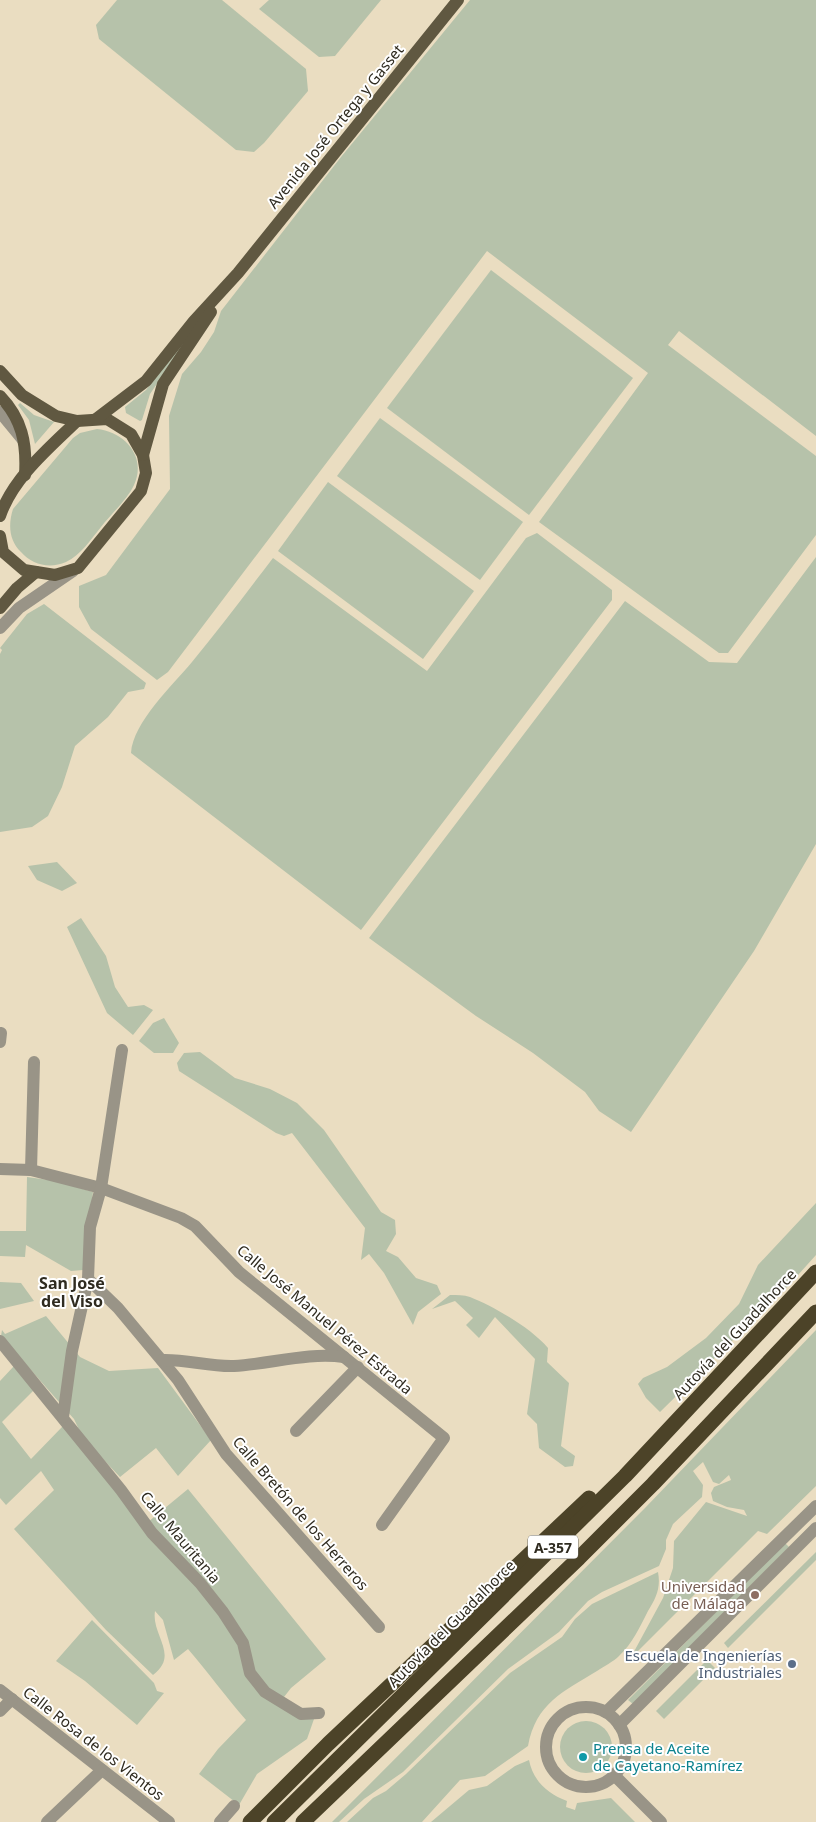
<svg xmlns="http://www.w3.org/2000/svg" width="816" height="1822" viewBox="0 0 816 1822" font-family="'Noto Sans',sans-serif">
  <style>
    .green { fill: #b6c2aa }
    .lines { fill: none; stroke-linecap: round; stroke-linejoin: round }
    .minor { stroke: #999487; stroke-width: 12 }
    .major { stroke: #605841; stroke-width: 12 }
    .highway { stroke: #4c4328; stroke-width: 15 }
    .education-dot { fill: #8d6e63; stroke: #fff; stroke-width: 2 }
    .service-dot { fill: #5c6f8a; stroke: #fff; stroke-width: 2 }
    .culture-dot { fill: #0f9aa8; stroke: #fff; stroke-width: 2 }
    .labels { text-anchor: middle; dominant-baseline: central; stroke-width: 4; stroke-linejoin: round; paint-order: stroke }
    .shield { fill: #fff; stroke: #6d6b63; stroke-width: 1 }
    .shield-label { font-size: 14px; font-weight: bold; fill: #2f2b20 }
    .street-label { font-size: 15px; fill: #2f2b20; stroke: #fff }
    .education-label { font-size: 15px; fill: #785e54; stroke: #fff; text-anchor: end }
    .service-label { font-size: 15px; fill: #4e5e75; stroke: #fff; text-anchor: end }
    .culture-label { font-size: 15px; fill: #0d838f; stroke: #fff; text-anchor: start }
    .neighbourhood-label { font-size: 16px; font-weight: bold; fill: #2f2b20; stroke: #fff }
  </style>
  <rect width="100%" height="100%" fill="#eaddc1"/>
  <g class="green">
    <polygon points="117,0 222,0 306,69 308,91 264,143 254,152 236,150 99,39 96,25"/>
    <polygon points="269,0 381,0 335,56 319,57 259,9"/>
    <polygon points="470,0 816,0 816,436 679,331 668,345 816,456 816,535 728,653 719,653 539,522 648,373 487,251 168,672 157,680 91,629 79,607 79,586 106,575 170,489 169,416 182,374 201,352 214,332 221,311 341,157"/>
    <polygon points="491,270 633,378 529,515 387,408"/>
    <polygon points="188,334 190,335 150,394 142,420 140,421 126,413 125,407 146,390"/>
    <polygon points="20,403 34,415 54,422 35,444 29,420 18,405"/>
    <polygon points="380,418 523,522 480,580 337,476"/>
    <path d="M97,429C125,432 147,457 134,485C127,500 111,514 101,527C91,539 81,555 66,562C50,569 32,565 21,552C9,540 8,525 13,509L73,438L80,433Z"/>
    <polygon points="328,482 474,591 423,659 278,551"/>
    <path d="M537,533L612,590V600L361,930L131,753C133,722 173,685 192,662C220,628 246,593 273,558L427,671L526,538Z"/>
    <polygon points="816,557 816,844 754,951 631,1132 599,1111 585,1092 533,1053 476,1016 369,938 625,601 709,662 737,663"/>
    <polygon points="44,604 146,683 144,689 128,692 108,717 75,746 62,787 48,816 32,827 0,832 0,654 2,650 0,648 27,614"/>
    <polygon points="57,862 77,883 62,891 37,880 28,866"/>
    <polygon points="81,918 106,956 115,987 128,1007 144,1005 153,1010 133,1035 107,1013 67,927"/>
    <polygon points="164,1018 179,1043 173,1053 154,1053 139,1041 153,1023"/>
    <polygon points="200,1052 235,1078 270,1089 297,1103 324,1130 381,1212 395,1220 396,1234 386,1251 398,1257 416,1278 437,1285 441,1294 418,1312 413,1325 384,1273 369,1254 361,1260 365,1228 292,1133 284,1136 276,1133 179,1071 177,1063 184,1053"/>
    <polygon points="27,1177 56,1181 93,1192 83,1270 71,1271 26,1245 25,1257 0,1256 0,1231 26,1231"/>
    <polygon points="816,1203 816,1255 789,1285 660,1412 646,1398 638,1384 643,1378 667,1367 706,1338 739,1304 758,1265"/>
    <polygon points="0,1282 21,1283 34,1301 0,1309"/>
    <path d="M450,1295C457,1295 464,1295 470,1297C495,1307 531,1328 548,1348L547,1362L569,1383L561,1446L575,1456L573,1466L565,1467L539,1448L537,1424L527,1414L535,1359L495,1317L479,1338L466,1325L473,1318L455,1301L432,1309Z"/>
    <polygon points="46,1316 80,1357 109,1371 158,1368 211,1440 178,1476 156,1448 120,1477 83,1438 74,1419 1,1336 2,1330 5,1334"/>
    <polygon points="816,1330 816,1486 767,1534 758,1531 630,1659 663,1598 673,1568 674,1541 706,1502 747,1516 744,1510 727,1507 713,1501 711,1493 714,1487 731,1480 729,1475 719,1484 713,1482 703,1462 693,1471 703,1485 702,1497 673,1524 666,1540 666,1549 659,1566 602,1592 588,1601 559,1632 508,1669 403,1772 364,1799 339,1822 332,1822 645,1508"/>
    <path d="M14,1366L34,1390L2,1422L31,1459L63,1426L148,1522L188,1489L326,1659L291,1688L284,1697L314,1719L307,1739L257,1774L239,1805L199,1774L218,1749L246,1720C225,1696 208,1672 188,1649L174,1660L163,1620L155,1611C151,1635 180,1655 153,1675L106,1630L14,1529L54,1490L41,1471L6,1505L0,1498V1381Z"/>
    <polygon points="785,1543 789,1547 633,1704 628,1700"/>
    <polygon points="816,1552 816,1560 728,1648 724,1643"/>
    <path d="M658,1572C661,1588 656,1598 648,1611C640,1627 632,1644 619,1656C613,1662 604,1666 597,1671C563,1692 536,1703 528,1746L485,1776L460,1780L422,1822H347L373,1798L386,1791L406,1774L510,1673L562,1637L575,1619L592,1604Z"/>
    <polygon points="92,1620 154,1683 157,1691 164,1693 137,1725 85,1681 56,1661"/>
    <polygon points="707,1660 715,1668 664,1719 656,1711"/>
    <circle cx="586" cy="1747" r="26"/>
    <path d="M529,1760C533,1781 548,1794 567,1801L566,1807L575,1810L577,1803L611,1798L635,1822H431L469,1790L487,1786L515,1766Z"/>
  </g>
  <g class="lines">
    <g class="minor">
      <polyline points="0,412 23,440"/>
      <polyline points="0,628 19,608 73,571"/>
      <polyline points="0,1042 1,1033"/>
      <polyline points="0,1169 31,1170 101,1188 181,1218 195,1226 239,1272 444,1438 382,1525"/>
      <polyline points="31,1170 34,1062"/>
      <polyline points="88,1279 118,1308 178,1380 226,1454 379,1627"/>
      <polyline points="0,1341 121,1490 152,1533 200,1583 223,1612 243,1643 250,1673 265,1692 301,1714 319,1713"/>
      <path d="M162,1360C186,1359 210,1367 234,1366C271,1364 307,1352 344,1357"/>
      <polyline points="63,1417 72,1351 88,1279 90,1227 101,1188 122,1050"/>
      <polyline points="296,1431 358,1367"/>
      <polyline points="0,1690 169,1822"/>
      <circle cx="586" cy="1747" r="40"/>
      <polyline points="0,1711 12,1699"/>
      <polyline points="606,1712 816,1506"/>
      <polyline points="619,1725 816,1528"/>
      <polyline points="614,1775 661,1822"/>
      <polyline points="47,1822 102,1770"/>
      <polyline points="220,1822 234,1806"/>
    </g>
    <g class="major">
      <polyline points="0,371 22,395 56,416 77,421 107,419 131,434 143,455 146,473 141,491 78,568 55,575 24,570 3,552 0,536"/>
      <path d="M0,396C22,419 27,443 25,475"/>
      <polyline points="96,419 146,381 194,321 238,273 458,0"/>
      <polyline points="143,455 163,384 211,312"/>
      <path d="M0,516C13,478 49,448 77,421"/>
      <polyline points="0,608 17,588 36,572"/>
    </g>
    <g class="highway">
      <polyline points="250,1822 328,1744 589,1498"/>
      <polyline points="274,1822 625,1476 816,1272"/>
      <polyline points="303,1822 579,1558 653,1484 816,1312"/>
    </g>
  </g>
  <circle class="education-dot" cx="755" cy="1595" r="5"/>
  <circle class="service-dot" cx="792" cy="1664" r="5"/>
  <circle class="culture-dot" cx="583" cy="1757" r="5"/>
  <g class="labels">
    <rect class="shield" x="528" y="1535.5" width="50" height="23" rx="4"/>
    <g class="shield-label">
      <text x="553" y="1547">A-357</text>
    </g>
    <g class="street-label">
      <text transform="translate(335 126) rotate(-51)">Avenida José Ortega y Gasset</text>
      <text transform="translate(325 1319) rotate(40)">Calle José Manuel Pérez Estrada</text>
      <text transform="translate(734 1334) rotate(-47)">Autovía del Guadalhorce</text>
      <text transform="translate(301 1513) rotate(49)">Calle Bretón de los Herreros</text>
      <text transform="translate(181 1537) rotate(50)">Calle Mauritania</text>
      <text transform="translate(451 1623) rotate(-45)">Autovía del Guadalhorce</text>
      <text transform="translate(94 1743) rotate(38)">Calle Rosa de los Vientos</text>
    </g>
    <g class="education-label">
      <text x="745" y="1586">Universidad<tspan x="745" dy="17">de Málaga</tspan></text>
    </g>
    <g class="service-label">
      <text x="782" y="1655">Escuela de Ingenierías<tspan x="782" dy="17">Industriales</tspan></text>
    </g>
    <g class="culture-label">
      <text x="593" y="1748">Prensa de Aceite<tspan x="593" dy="17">de Cayetano-Ramírez</tspan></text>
    </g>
    <g class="neighbourhood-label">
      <text x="72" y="1283">San José<tspan x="72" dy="18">del Viso</tspan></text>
    </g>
  </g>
</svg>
